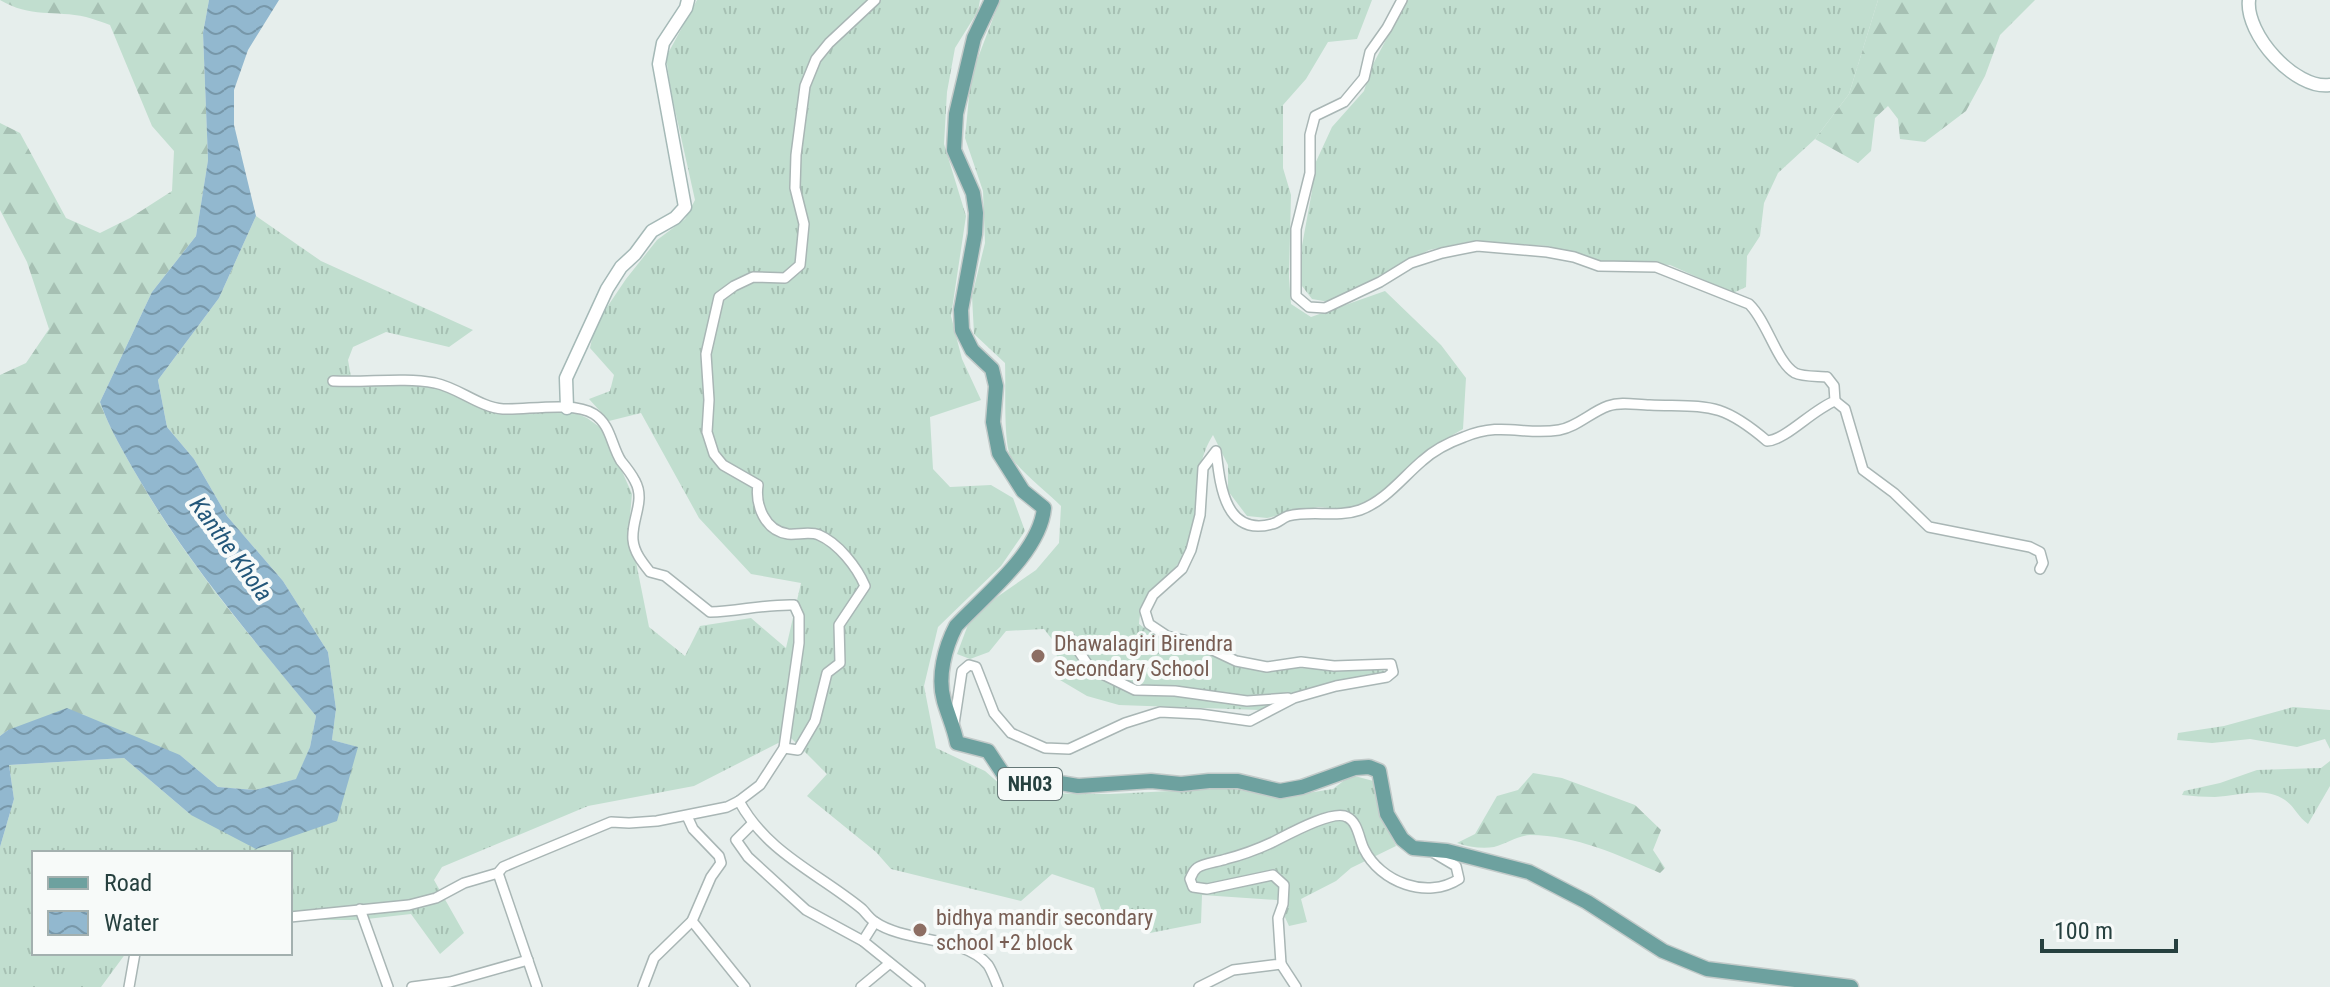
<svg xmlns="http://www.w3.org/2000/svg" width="2330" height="987" viewBox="0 0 2330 987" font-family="'Roboto Condensed',sans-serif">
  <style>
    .grass { fill: url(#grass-tufts) }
    .forest { fill: url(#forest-firs) }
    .water { fill: url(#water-waves) }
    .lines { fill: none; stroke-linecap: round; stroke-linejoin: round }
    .street-casing { stroke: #a9b6b5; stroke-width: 12 }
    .secondary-casing { stroke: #a5b9b7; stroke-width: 15 }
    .primary-casing { stroke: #c2cac9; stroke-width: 17 }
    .street { stroke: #fff; stroke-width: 9 }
    .secondary { stroke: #fff; stroke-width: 12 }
    .primary { stroke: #6da19f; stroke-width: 14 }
    .education-dot { fill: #8d6e63; stroke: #f7faf9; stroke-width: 3 }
    .labels { text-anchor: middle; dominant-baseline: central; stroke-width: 8; stroke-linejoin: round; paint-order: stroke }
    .shield { fill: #f7faf9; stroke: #657877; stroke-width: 2 }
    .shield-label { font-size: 20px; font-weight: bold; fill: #26403f }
    .education-label { font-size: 22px; fill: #785e54; stroke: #f7faf9; text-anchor: start }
    .water-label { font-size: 24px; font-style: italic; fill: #225679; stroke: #f7faf9 }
  </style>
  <defs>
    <pattern id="grass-tufts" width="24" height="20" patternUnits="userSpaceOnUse" patternTransform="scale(2)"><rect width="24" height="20" fill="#c1decf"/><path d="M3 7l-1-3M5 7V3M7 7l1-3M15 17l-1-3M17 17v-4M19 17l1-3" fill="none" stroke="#a6c0b3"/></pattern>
    <pattern id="forest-firs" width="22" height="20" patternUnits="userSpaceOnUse" patternTransform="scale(2)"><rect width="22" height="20" fill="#c1decf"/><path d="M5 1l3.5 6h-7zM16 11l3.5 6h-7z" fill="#a6c0b3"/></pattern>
    <pattern id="water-waves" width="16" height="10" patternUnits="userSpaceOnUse" patternTransform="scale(2)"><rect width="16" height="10" fill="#92b8cf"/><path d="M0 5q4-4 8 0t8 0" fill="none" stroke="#7797a9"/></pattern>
  </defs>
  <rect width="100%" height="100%" fill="#e6eeec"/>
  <g class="grass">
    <polygon points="697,0 980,0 978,11 955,48 947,92 944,144 966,216 951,316 962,359 981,400 930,417 933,469 950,487 991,485 1013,498 1025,531 1001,566 938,627 924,686 936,748 985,771 1010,793 1110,794 1232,788 1276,798 1333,789 1351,775 1377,782 1378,810 1396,846 1351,868 1336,881 1301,899 1307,922 1289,926 1277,900 1202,895 1201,923 1150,933 1103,914 1094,888 1052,874 1021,901 891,869 876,852 807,796 827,774 790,737 694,786 588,806 442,867 434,880 464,933 440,954 411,914 358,920 290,920 290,853 34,853 34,953 126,953 101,987 0,987 0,847 14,799 9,765 124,758 191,815 350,770 357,747 332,740 336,709 328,652 283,581 227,516 194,459 167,427 158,380 219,298 256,216 321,261 473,330 449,347 386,332 353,347 348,360 351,377 406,377 502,408 555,404 587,418 604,430 632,494 629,527 649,627 685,656 700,626 751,618 786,648 801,583 751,574 699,518 641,413 609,421 589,399 610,391 614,375 590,348 595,325 626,279 657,240 685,219 695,200 671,92 666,57"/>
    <path d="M1000,0H1372L1357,39L1328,42L1306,79L1283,105V168L1291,195L1289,277L1291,304L1311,317L1385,291L1441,345L1466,378L1463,429L1432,447L1378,496L1361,506L1341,509L1318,507L1267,518L1247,516L1228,491V465L1213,435C1189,473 1203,516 1184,554C1169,585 1144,578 1139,624C1164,645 1258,666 1293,668C1323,669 1356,666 1386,671L1379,675L1319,687L1259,710L1119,705L1087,696L1060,680L1055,643L1044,629L1006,631L989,652L970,659L957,654L969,622L997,597L1036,570L1059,543L1061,506C1048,493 1020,471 1011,457C1003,443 1006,383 1005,363L974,334L972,296L985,243L983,191L965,138L971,76Z"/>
    <polygon points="1407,0 1878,0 1849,94 1815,139 1778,173 1764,203 1760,236 1747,256 1746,287 1733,293 1670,265 1600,261 1548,246 1472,241 1429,250 1329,302 1312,299 1302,286 1301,251 1312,191 1314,166 1332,127 1364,91 1371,68"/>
    <polygon points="2293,707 2330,710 2330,749 2325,739 2297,747 2250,739 2212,743 2177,740 2178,733 2224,726"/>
    <path d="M2330,761V786L2308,824C2298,817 2295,807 2285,800C2263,786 2239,796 2215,797C2204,797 2194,796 2182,795L2184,791L2220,783L2257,770L2321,768Z"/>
  </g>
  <g class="forest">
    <path d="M0,0H209L203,33L208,160L196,236L152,292L100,402C110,430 124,453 139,479C189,566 253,639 316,716L310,747L297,779L255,790L218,787L180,755L8,730L0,736V375L26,363L49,329L27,262L0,210V123L20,133L66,218L100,233L130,218L172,191L174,151L152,126L110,25C102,22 94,19 86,17C55,10 30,18 0,0Z"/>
    <polygon points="1878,0 2035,0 2000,35 1985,76 1966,111 1925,142 1900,139 1898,119 1888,106 1875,118 1871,151 1858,163 1815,139 1849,94"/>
    <path d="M1533,773L1562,778L1635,805L1661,830L1653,850L1665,868L1660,873C1618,855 1576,835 1530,835C1517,836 1506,844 1494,847C1483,849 1468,847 1457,843L1475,834L1497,796L1518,790Z"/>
  </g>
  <path class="water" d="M209,0H279L248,50L234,90V125L256,216L219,298L158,380L167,427L194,459L227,516L283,581L328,652L336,709L332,740L358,747L337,821L256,849L191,815L124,758L9,765L14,799L0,847V736L8,730L67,708L180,755L218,787L255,790L296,779L310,747L316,716C253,639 189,565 139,479C124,453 110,430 100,402L152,292L196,236L208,160L203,33Z"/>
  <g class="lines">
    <g class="street-casing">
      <g id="street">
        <polyline points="1835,401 1845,409 1863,470 1894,493 1929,527 2030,547 2040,552 2043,563 2040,569"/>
        <polyline points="1070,638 1090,668 1135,690 1175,691 1247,701 1288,698"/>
        <path d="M954,724L962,671L969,665L976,667L994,713L1011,733L1045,748L1069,749L1125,723L1160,712L1200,714L1250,721L1294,698L1336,686L1387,677L1393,672L1391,664L1334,666L1301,662L1267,667L1236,661L1200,644L1167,636L1149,624L1145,611L1153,595L1182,569L1191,550L1200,515L1203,468L1216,451C1220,483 1224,537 1272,524C1278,523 1282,518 1288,516C1312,510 1337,518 1360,510C1385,501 1402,478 1422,461C1433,451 1450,442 1464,437C1503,421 1523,436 1559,430C1577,427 1591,412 1608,406C1622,401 1636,405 1650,405C1708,407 1720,401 1767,441C1786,440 1812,410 1835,401L1834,386L1827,377C1818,376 1803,377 1795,373C1777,363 1767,321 1749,304L1656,267L1599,266L1574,257L1547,252L1477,246L1442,253L1411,263L1380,282L1325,308L1309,307L1296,296V229L1310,173V135L1315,116L1344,102L1364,78L1370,52L1387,28L1402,0"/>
        <path d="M784,748L798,750L815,721L827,673L840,663L839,625L865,586C857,567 838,543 819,535C810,531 798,535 788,534C765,531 755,505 758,485L723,465L714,454L707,432L709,400L706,354L719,297L734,286L753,277L785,278L800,265L804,224L795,188L796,155L805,86L816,59L829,43L875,0"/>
        <path d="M739,801C767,853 818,873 862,909C866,913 870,919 875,922C905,943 965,936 988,965C992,971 995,980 998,987"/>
        <polyline points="752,824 736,840 748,857 806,910 863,941 920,987"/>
        <polyline points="498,873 537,987"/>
        <polyline points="360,909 388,987"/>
        <path d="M290,917L409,905L436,898L464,883L498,873L503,867L517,861L611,822L629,823L657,821L727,807L739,801L760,785L784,748L799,643V616L794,605C766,604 739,611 710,612L665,576L650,572C642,562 634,552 633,540C631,519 646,501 635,481C631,473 626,467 621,461C611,445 611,425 594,414C573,401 528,410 503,409C479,407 459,388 435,383C401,377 368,383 333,381"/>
        <polyline points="692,921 745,987"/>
        <polyline points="863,941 875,922"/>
        <polyline points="1281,964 1296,987"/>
        <polyline points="129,987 135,953"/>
        <polyline points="412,987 450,982 528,960"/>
        <polyline points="643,987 654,958 692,921 711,877 721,863 719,856 693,829 687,816"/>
        <polyline points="861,987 890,963"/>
        <path d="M1199,987L1233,970L1281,964L1278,918L1283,904L1284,885L1273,875L1207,889L1193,887L1190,879C1192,875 1193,871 1197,868C1203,863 1218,862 1226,859C1242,855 1258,849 1273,842C1287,835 1333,809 1347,817C1358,822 1359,839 1364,849C1380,882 1427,900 1459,879L1456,866L1434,853"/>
      </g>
    </g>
    <g class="secondary-casing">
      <g id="secondary">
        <path d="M2249,0C2245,34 2295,90 2330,85"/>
        <polyline points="567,408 566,378 607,289 621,267 635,254 652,231 675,218 685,207 659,64 663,43 686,8 688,0"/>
      </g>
    </g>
    <g class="primary-casing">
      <path id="primary" d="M992,0L974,38L956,114L954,150L973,193L976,213L975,234L961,310L962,330L972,350L992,369L996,386L993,422L999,453L1023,491L1044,508C1040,552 985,595 956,626C945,647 937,677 944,701C948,715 954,728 957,743L988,751L1006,778L1024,785L1054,782L1078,786L1151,781L1181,784L1209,781H1238L1280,791L1302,787L1355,768L1369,767L1379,771L1387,814L1402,839L1413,848L1447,851L1529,872L1587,902L1663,951L1707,969L1851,987"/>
    </g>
    <use href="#street" class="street"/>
    <use href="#secondary" class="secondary"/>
    <use href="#primary" class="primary"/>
  </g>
  <g class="education-dot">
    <circle cx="1038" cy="656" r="8"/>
    <circle cx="920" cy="930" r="8"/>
  </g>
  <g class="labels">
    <rect class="shield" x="998" y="768" width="64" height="32" rx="6"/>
    <g class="shield-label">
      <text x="1030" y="784">NH03</text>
    </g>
    <g class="education-label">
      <text x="1054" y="643">Dhawalagiri Birendra<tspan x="1054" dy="25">Secondary School</tspan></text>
      <text x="936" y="917">bidhya mandir secondary<tspan x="936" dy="25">school +2 block</tspan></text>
    </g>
    <g class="water-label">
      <text transform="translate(231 549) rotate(54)">Kanthe Khola</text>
    </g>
  </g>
  <rect x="32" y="851" width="260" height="104" fill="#f7faf9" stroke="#a3b0af" stroke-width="2"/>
  <rect x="48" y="877" width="40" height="12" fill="#6da19f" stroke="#a3b0af" stroke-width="2"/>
  <text x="104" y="891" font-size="24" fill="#26403f">Road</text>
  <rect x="48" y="911" width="40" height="24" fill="url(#water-waves)" stroke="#a3b0af" stroke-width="2"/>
  <text x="104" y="931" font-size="24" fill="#26403f">Water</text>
  <path d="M2042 939v12h134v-12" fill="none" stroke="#26403f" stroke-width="4"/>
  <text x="2054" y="939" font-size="24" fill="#26403f" stroke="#f7faf9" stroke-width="6" paint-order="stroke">100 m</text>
</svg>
